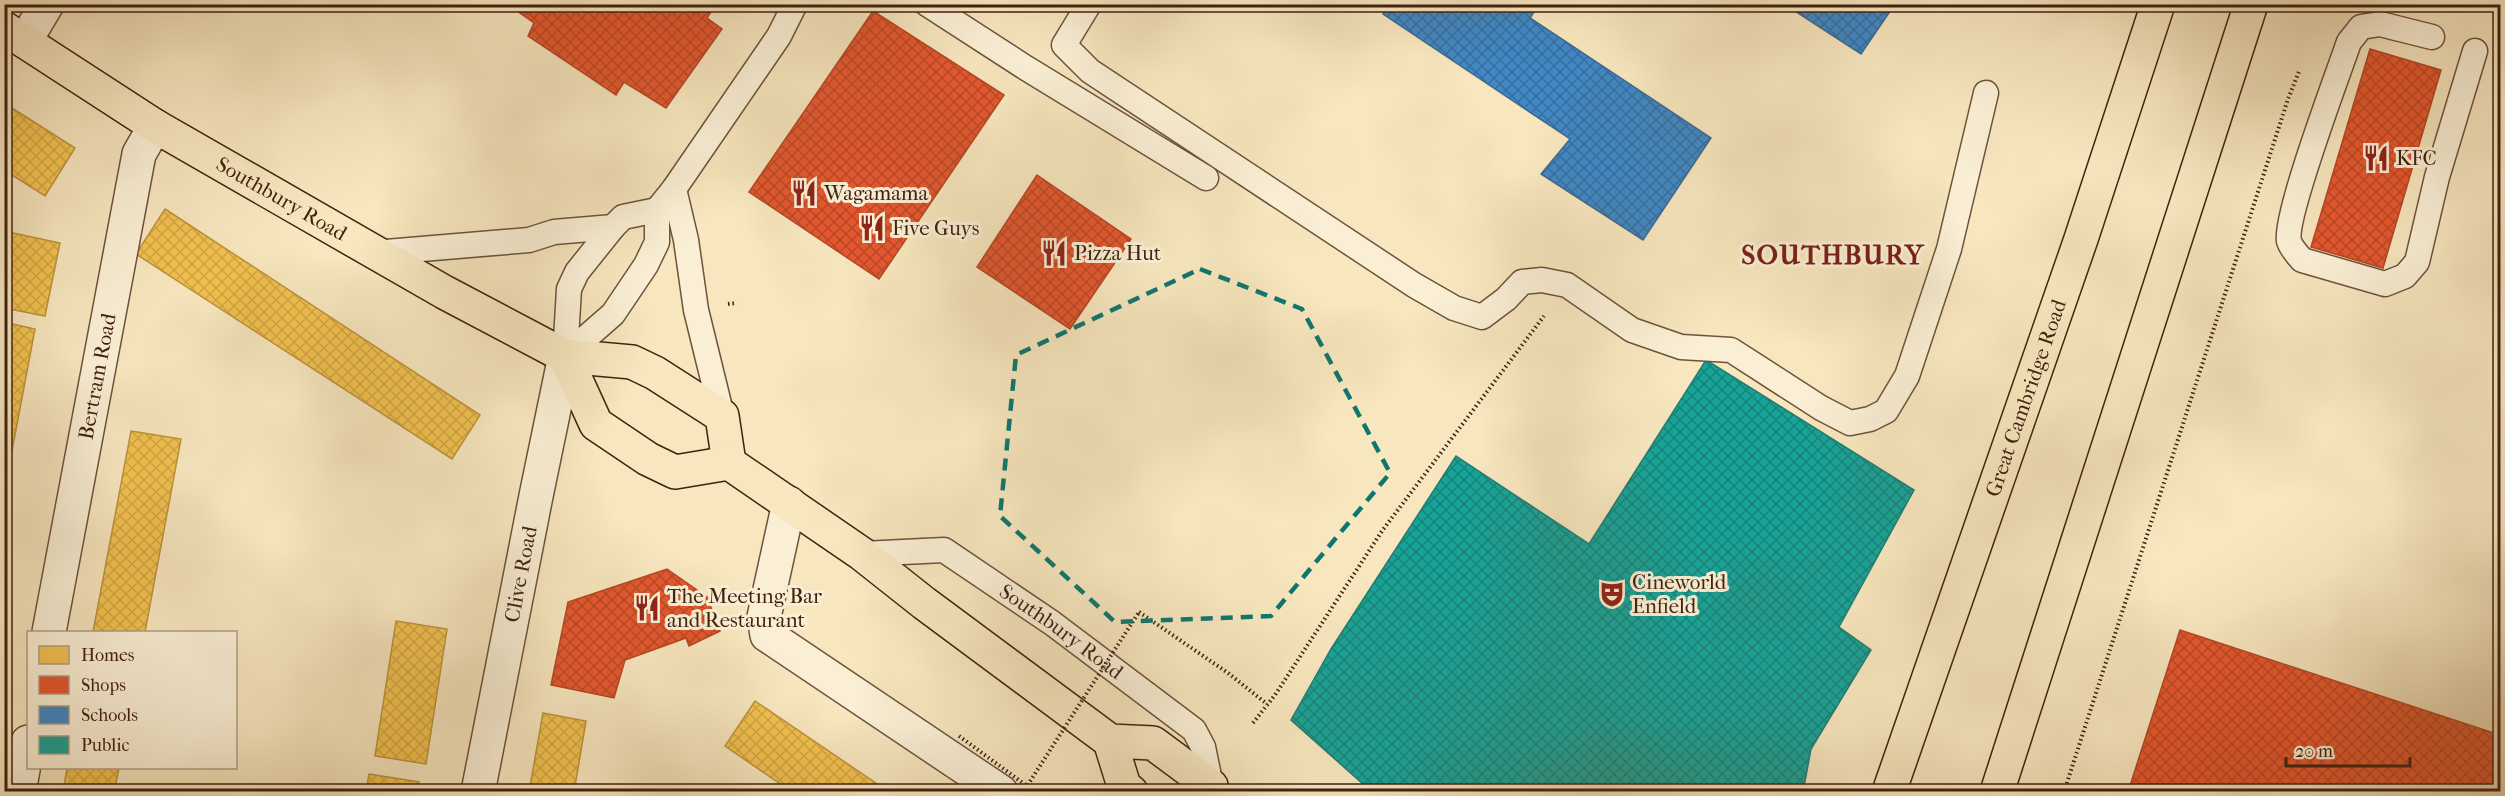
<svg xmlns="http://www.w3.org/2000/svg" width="2505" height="796" viewBox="0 0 2505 796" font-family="'IM FELL French Canon',serif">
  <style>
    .homes { fill: url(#homes-cross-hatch); stroke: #bd913b; stroke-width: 1.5 }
    .shops { fill: url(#shops-cross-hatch); stroke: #b34725; stroke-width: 1.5 }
    .schools { fill: url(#schools-cross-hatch); stroke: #3f698f; stroke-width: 1.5 }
    .public { fill: url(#public-cross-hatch); stroke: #237c6f; stroke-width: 1.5 }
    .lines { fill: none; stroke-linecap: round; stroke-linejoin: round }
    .lane-casing { stroke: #6e523c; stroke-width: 27 }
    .street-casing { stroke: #6e523c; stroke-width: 36 }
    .primary-casing { stroke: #402110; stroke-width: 36 }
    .highway-casing { stroke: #402110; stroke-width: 36 }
    .path { stroke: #402110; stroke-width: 4; stroke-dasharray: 1.5 3; stroke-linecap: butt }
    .lane { stroke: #faefd5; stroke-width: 24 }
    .street { stroke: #faefd5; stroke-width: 33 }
    .primary { stroke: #f7e6be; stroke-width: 33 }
    .highway { stroke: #f7e6be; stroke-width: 33 }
    .path-bridge { stroke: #402110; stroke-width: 4; stroke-dasharray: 1.5 3; stroke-linecap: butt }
    .marked { fill: none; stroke: #0f766e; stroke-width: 4.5; stroke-dasharray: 12 8; stroke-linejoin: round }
    .labels { text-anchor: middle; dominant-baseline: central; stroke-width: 6; stroke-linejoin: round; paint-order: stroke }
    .poi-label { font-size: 21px; fill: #402110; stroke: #faefd5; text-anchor: start }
    .street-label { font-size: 21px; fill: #402110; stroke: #faefd5 }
    .district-label { font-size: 27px; font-weight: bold; letter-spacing: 1.5px; fill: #7a1f14; stroke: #faefd5 }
  </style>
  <defs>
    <pattern id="homes-cross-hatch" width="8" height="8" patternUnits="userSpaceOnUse" patternTransform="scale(1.5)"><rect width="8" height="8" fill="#f2c14e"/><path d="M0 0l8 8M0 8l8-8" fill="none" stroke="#d1a643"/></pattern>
    <pattern id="shops-cross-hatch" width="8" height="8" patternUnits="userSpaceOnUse" patternTransform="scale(1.5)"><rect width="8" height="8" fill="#e4572e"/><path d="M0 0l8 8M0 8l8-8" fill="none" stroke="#ba4826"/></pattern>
    <pattern id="schools-cross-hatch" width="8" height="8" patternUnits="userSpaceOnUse" patternTransform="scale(1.5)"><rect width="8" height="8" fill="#3f88c5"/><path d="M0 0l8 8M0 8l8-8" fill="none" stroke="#366f9f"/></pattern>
    <pattern id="public-cross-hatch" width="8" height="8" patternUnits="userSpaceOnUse" patternTransform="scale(1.5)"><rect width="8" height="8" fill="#17a398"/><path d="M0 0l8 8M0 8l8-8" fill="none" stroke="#16847b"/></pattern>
  </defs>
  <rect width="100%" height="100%" fill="#f7e6be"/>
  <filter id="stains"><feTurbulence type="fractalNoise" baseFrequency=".00333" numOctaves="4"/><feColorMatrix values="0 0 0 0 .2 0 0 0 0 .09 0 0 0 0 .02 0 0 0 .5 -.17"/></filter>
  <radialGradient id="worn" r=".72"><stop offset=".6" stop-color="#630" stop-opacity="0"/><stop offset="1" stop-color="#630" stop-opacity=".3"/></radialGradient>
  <g class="homes">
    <polygon points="4,103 75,148 45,196 4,170"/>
    <polygon points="165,209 480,415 452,459 136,254"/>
    <polygon points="4,231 60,243 45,316 4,308"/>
    <polygon points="4,322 35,329 4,493"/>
    <polygon points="131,431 181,439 145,632 93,632"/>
    <polygon points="396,621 447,629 426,764 375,756"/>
    <polygon points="755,701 889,792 792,792 725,746"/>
    <polygon points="543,713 586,721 574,792 529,792"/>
    <polygon points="67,768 119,768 114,792 63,792"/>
    <polygon points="369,774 419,782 418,792 366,792"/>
  </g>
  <g class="shops">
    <polygon points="507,4 716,4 707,18 722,29 666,108 624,82 616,95 528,36 534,23"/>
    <polygon points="873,11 1004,95 879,279 749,192"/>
    <polygon points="2370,49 2441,70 2383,268 2311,247"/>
    <polygon points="1037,175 1131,239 1070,329 977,267"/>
    <polygon points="667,569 707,597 720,631 689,646 686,638 625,660 614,698 551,685 568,602"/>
    <polygon points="2180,630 2500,735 2500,792 2128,792"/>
  </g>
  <g class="schools">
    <polygon points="1389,4 1539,4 1530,18 1711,138 1643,240 1541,174 1570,139 1383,14"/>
    <polygon points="1784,4 1895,4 1861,54"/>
  </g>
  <polygon class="public" points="1706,360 1914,490 1839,627 1871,650 1811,749 1803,792 1372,792 1291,720 1331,649 1456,456 1589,544"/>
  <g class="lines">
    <g class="lane-casing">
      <g id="lane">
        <polyline points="927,4 1026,68 1206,178"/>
        <polyline points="1089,4 1064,45 1090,71 1414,285 1454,308 1482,317 1506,299 1522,282 1542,280 1567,285 1632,330 1681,347 1731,350 1821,408 1850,423 1870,419 1886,411 1907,376 1949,249 1986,93"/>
        <path d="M2432,37L2380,24L2361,27L2349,42C2338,74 2284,217 2289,241C2291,248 2297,254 2302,260L2385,284L2405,276L2417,262L2437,177L2475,51"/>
        <polyline points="674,189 686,240 696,310 722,416"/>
        <polyline points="374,253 529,240 554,232 613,227 623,217 657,210"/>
        <polyline points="565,356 613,314 646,265 657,242 657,210 674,189 779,36 795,4"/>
        <polyline points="565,356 569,289 577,272 613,227"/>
        <path id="s1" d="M862,554L944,550L1052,623L1194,730L1203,747L1211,786"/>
      </g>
    </g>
    <g class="street-casing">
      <g id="street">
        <polyline points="25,41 47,4"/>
        <polyline points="789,503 764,617 767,635 1001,792"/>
        <path id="s2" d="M49,632L139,154L155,126"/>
        <polyline points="19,792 28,742"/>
        <path id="s3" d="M478,792L536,496L565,356"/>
      </g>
    </g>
    <g class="primary-casing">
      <g id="primary">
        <path id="s4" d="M4,28L155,126L444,292L565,356L632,362L655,373L722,416L729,463"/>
        <polyline points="565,356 596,424 648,459 675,472 729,463 862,554 924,603 1110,741 1153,743 1211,786 1211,792"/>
        <polyline points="1110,741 1124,786 1131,792"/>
      </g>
    </g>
    <g class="highway-casing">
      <g id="highway">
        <path id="s5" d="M1889,792L2081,239L2158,4"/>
        <polyline points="1997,792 2251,4"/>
      </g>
    </g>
    <g class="path">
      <polyline points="728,304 737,303"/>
      <polyline points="1139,612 1228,673 1267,704"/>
      <polyline points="1253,723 1275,695 1382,531 1544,316"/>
      <polyline points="2064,792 2288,99 2300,69"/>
    </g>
    <use href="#lane" class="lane"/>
    <use href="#street" class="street"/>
    <use href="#primary" class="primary"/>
    <use href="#highway" class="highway"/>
    <polyline class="path-bridge" points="959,736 1027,786 1139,612"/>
  </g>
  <path class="marked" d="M1200,269L1302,309L1390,473L1271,616L1115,622L1000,516L1016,355Z"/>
  <defs>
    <g id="restaurant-bare" transform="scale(2.07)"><path d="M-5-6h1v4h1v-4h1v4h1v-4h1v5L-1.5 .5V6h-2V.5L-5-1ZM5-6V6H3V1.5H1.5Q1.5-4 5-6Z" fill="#8f2418" stroke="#faefd5" stroke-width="2.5" paint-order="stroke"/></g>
    <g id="theatre-bare" transform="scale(2.07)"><path d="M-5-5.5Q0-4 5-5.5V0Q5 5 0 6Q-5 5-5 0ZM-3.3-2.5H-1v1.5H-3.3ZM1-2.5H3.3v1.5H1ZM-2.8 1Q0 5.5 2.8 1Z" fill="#8f2418" stroke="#faefd5" stroke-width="2.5" paint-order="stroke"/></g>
  </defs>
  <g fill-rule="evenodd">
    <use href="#restaurant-bare" x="2376" y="158"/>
    <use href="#restaurant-bare" x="804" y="193"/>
    <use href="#restaurant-bare" x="872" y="228"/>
    <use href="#restaurant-bare" x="1054" y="253"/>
    <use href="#theatre-bare" x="1612" y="594"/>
    <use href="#restaurant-bare" x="647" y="608"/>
  </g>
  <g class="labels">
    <g class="poi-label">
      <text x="2396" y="158">KFC</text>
      <text x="824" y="193">Wagamama</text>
      <text x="892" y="228">Five Guys</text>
      <text x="1074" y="253">Pizza Hut</text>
      <text x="1632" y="582">Cineworld<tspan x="1632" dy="24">Enfield</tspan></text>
      <text x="667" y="596">The Meeting Bar<tspan x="667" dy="24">and Restaurant</tspan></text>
    </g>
    <g class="street-label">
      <text stroke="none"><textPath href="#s4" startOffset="326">Southbury Road</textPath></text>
      <text stroke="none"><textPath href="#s2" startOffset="260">Bertram Road</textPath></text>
      <text stroke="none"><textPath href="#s5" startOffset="417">Great Cambridge Road</textPath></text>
      <text stroke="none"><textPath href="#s3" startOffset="222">Clive Road</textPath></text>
      <text stroke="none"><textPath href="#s1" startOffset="225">Southbury Road</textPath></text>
    </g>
    <g class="district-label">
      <text x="1833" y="255">SOUTHBURY</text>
    </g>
  </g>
  <rect width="2505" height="796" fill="none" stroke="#f7e6be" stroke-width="24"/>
  <rect x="6" y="6" width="2493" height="784" fill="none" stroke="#402110" stroke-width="3"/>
  <rect x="12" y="12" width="2481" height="772" fill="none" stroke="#402110" stroke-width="1.5"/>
  <rect x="27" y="631" width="210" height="138" fill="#faefd5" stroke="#b09d86" stroke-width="1.5"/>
  <rect x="39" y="646" width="30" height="18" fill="#f2c14e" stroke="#b09d86" stroke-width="1.5"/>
  <text x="81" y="661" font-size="18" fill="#402110">Homes</text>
  <rect x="39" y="676" width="30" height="18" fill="#e4572e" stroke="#b09d86" stroke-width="1.5"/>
  <text x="81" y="691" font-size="18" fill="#402110">Shops</text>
  <rect x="39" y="706" width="30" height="18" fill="#3f88c5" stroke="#b09d86" stroke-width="1.5"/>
  <text x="81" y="721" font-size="18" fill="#402110">Schools</text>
  <rect x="39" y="736" width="30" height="18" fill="#17a398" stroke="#b09d86" stroke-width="1.5"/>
  <text x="81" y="751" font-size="18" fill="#402110">Public</text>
  <path d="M2286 757v9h124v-9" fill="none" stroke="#402110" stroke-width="3"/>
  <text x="2295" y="757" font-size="18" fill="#402110" stroke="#faefd5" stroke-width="4.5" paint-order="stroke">20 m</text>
  <rect width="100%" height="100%" filter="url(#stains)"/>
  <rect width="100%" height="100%" fill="url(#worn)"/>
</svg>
